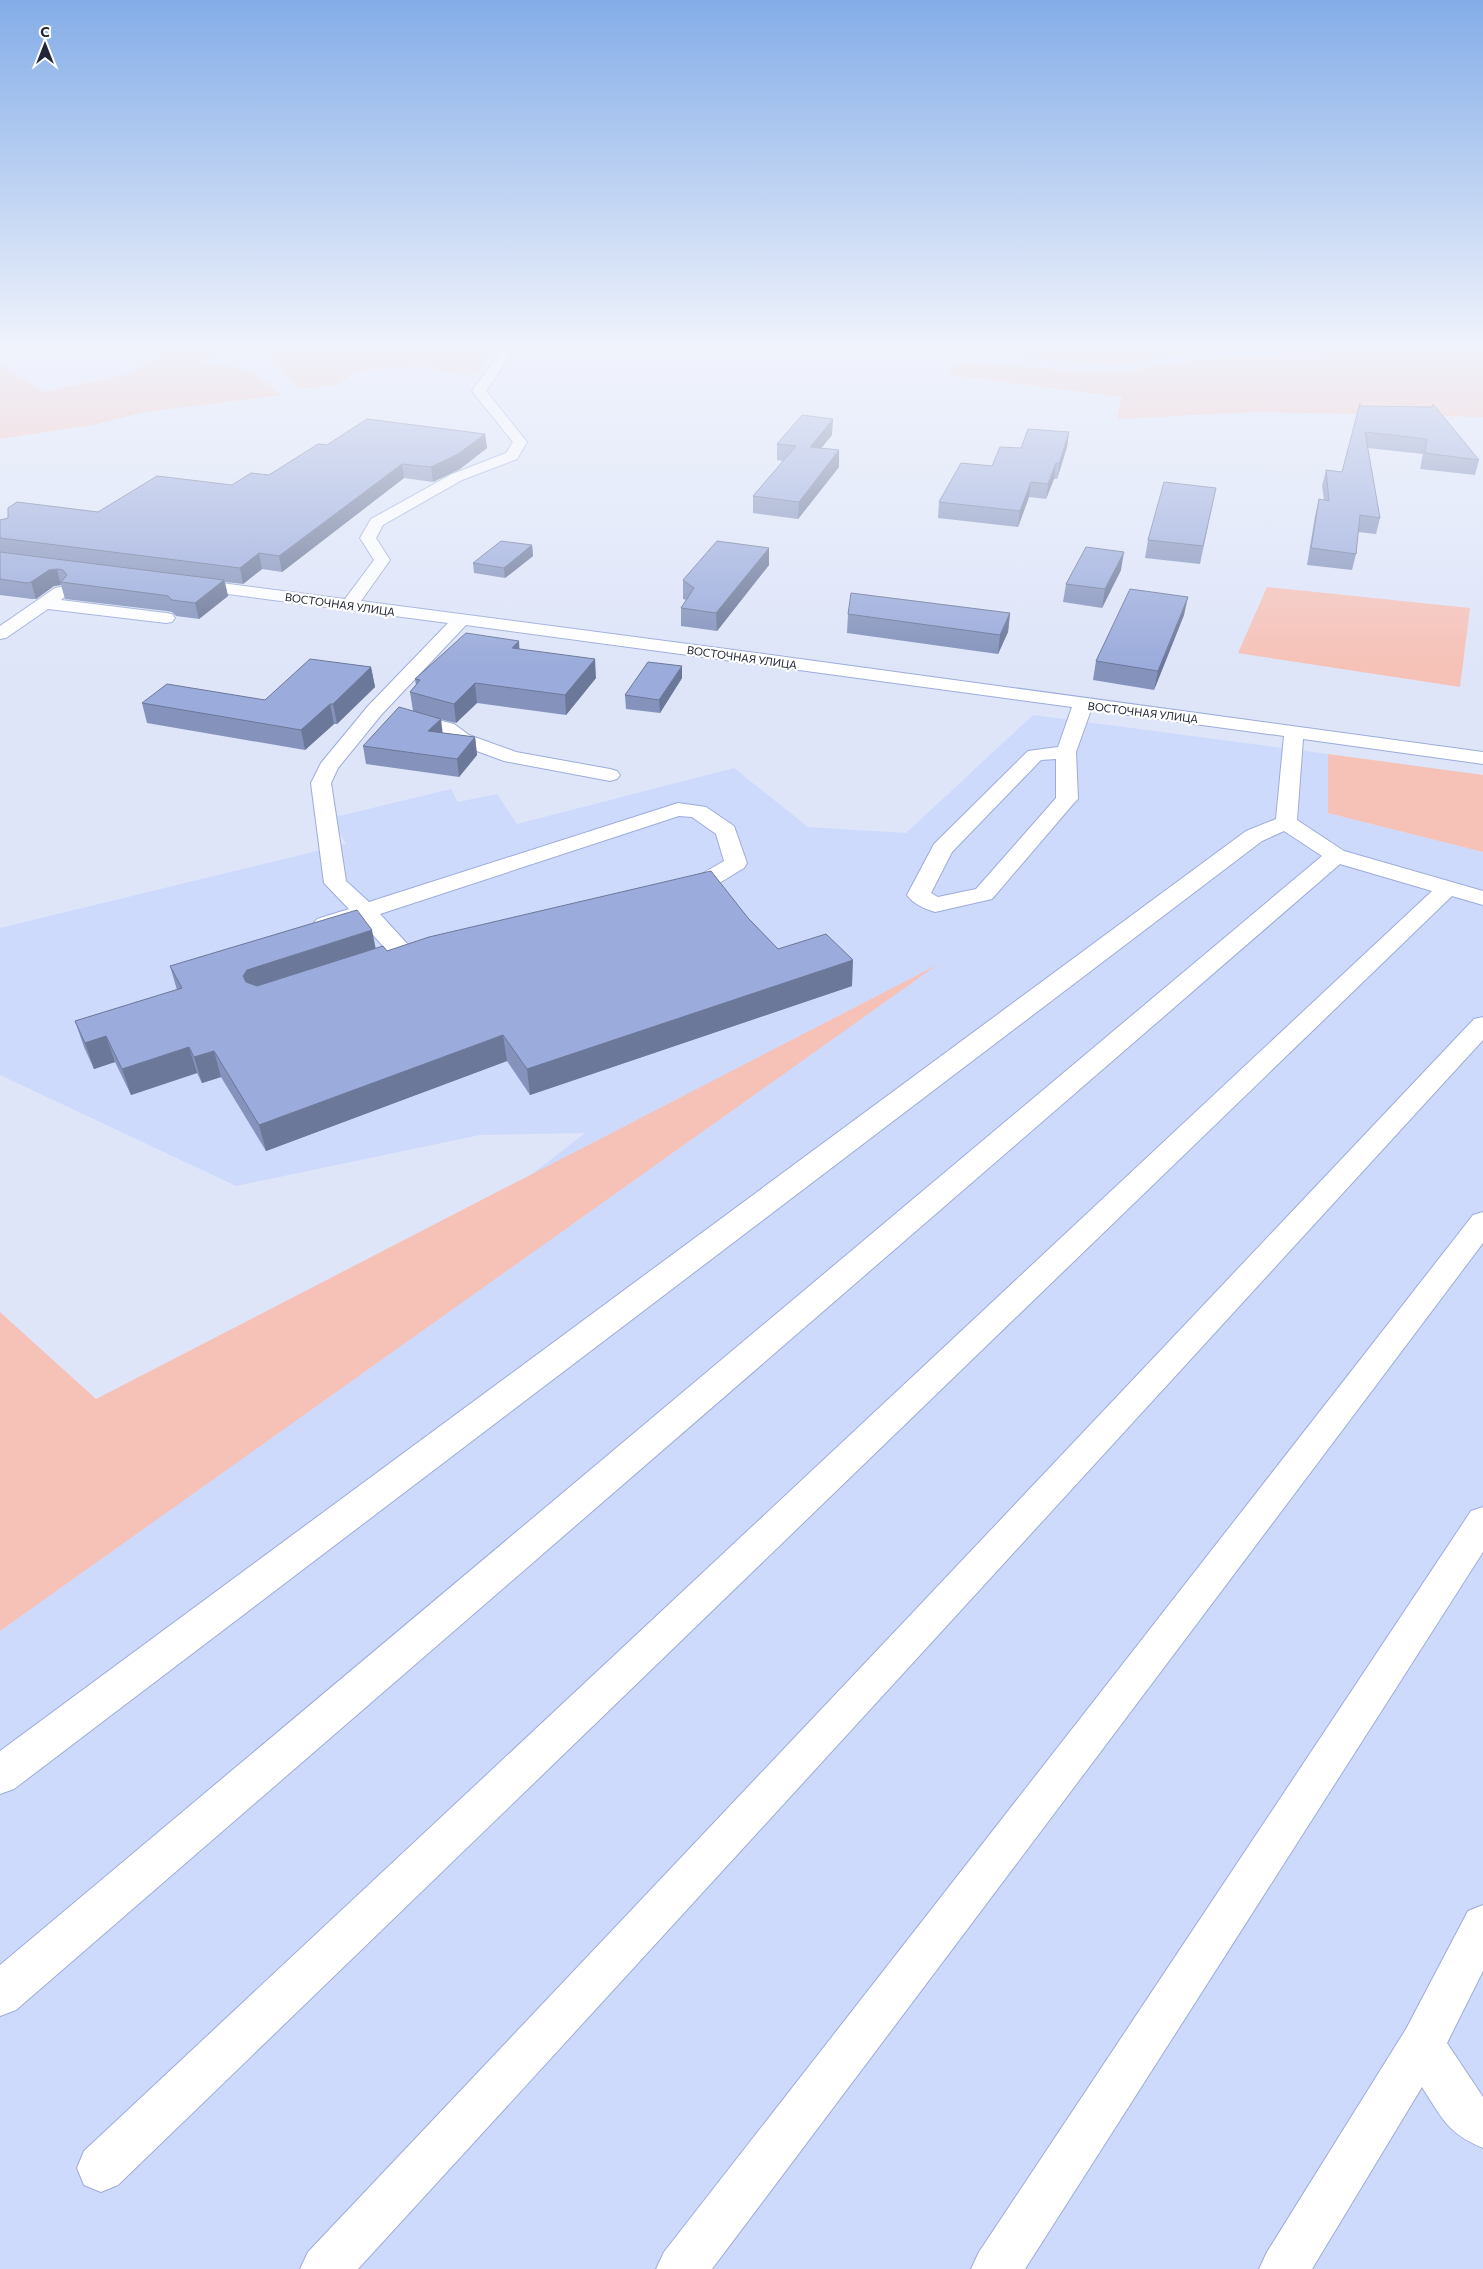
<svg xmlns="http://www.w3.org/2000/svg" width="1483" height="2269" viewBox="0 0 1483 2269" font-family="Commissioner,sans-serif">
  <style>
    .built { fill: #cedafc }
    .green { fill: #f6c2b8 }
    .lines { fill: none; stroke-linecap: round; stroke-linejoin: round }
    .minor-casing { stroke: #9cacdb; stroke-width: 2 }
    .minor { fill: #fff; fill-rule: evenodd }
    .wall { fill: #8593bc }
    .shaded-wall { fill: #6c7899 }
    .building { fill: #9babdb; stroke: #6c7899 }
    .labels { text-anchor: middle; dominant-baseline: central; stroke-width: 4.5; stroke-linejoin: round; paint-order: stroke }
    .far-street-label { font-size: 11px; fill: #212739; stroke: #fff }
  </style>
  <rect width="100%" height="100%" fill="#dee5f9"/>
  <polygon class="built" points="1033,715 1328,754 1328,813 1483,852 1483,2269 0,2269 0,1586 585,1133 480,1135 236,1186 0,1075 0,928 346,844 331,818 451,789 458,802 497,794 517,824 734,768 808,827 906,833"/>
  <g class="green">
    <polygon points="171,347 493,347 494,348 478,373 464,376 423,366 356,371 337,385 299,389 276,364 259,352 221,353 202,363 252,370 281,395 145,412 93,425 0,439 0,366 5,366 43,392 128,374"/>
    <polygon points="927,347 1325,347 1217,351 1113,365 957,353"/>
    <polygon points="1415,347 1483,347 1483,417 1255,412 1117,419 1122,397 949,375 954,365 969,363 1073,370 1133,370 1211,358 1407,350"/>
    <polygon points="1267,587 1470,608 1460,687 1238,653"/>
    <polygon points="1328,754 1483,775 1483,852 1328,813"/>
    <polygon points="937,965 0,1631 0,1312 96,1399"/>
  </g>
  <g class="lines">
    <g class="minor-casing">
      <g id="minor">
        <path d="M497,347H509L510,356L486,391L527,442L517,459L462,480L383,525L376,538L390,560L361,601L749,652L1483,752V764L1303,739L1297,820L1344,851L1483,891V905L1452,896L118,2185L101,2192L84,2185L77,2168L84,2151L1432,891L1340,864L16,2010L0,2016V1965L1322,856L1284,831L1262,841L14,1789L0,1794V1751L1246,831L1276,819L1284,736L1091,710L1076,752L1078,799L1074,803L992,899L935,912C925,909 913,904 907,895L934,844L1028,751L1058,747L1072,707L466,625L382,714L338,768L331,783L346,881L369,902L678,803L706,807L734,826L747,863L744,868C723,880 697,901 672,895L669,890L672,885L691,880L724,861L716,834L692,817L679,816L380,914L411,948L430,944L438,946L442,951L438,956L405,963L396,961L360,920L325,931L317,929L313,924L317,919L349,909L324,883L311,783L321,763L368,706L448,623L190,589L184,588L182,584L184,580L190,579L345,599L374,560L360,538L371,519L452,474L506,453L513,442L472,391L498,356ZM1056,759V798L976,889L938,897L931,893L952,852L1041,760Z"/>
        <polygon points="61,587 67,588 70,592 61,600 166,613 172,614 175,618 172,622 166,623 48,609 6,638 0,639 0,626 55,588"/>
        <polygon points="405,712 454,724 469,735 516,752 610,769 617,771 620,775 617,779 610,781 504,761 455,743 440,732 398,722 395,718 398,714"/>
        <polygon points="1483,1017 1483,1040 358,2269 300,2269 308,2252 1474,1019"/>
        <polygon points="1483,1212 1483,1243 712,2269 656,2269 664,2252 1473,1215"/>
        <polygon points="1483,1507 1483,1552 1025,2269 971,2269 979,2252 1471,1511"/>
        <path d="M1483,1905V1971L1447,2043L1483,2097V2148C1447,2133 1442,2118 1422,2087L1312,2269H1259L1267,2252L1406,2029L1468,1911Z"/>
      </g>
    </g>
    <use href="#minor" class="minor"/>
  </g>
  <g class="wall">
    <polygon points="1360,406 1479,460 1475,475 1420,469 1423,454 1368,448 1380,518 1376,534 1358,532 1356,554 1352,570 1307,565 1315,516 1319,499 1324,500 1322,486 1326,470 1342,472"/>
    <polygon points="1069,432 1067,447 1057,479 1054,479 1046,499 1029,497 1018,527 938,518 939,502 1021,448"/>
    <polygon points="485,434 487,448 460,469 433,482 404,478 282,572 262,569 243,584 225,582 228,596 199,619 176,616 172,612 166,611 65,599 61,585 54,586 36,599 32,599 0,595 0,520 98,512 232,485 269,475 327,445"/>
    <polygon points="832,435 821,448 839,450 839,467 798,519 753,513 753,496 783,461 777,460 777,444"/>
    <polygon points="1216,488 1200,564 1145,558 1148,540"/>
    <polygon points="532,545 533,556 505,578 474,573 473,563"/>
    <polygon points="769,565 717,631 681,626 681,608 686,600 683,599 683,580"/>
    <polygon points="1121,570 1102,608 1063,602 1066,584"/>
    <polygon points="1010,613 1008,632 998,654 847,633 848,614"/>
    <polygon points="1184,615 1154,690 1093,680 1096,661"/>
    <polygon points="519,641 519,649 596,678 566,715 477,703 456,723 439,719 442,733 475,737 477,755 459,777 366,764 363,746 413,711 410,692 416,685 415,679"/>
    <polygon points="682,666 682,678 660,713 626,709 625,695"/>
    <polygon points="371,667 375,687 337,724 334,724 305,750 147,723 142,703 265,700"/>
    <polygon points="748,918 778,949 852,986 530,1095 507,1061 266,1151 221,1077 202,1083 197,1073 131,1095 115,1062 94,1069 84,1047 75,1021 177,990 170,966 375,948 387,951"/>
  </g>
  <g class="shaded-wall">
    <polygon points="833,419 832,435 809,463 810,447"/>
    <polygon points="1069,432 1067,447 1057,479 1059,464"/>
    <polygon points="485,434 487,448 460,469 433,482 431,467"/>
    <polygon points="839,450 839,467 798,519 799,502"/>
    <polygon points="1056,463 1054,479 1046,499 1048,484"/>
    <polygon points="402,464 404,478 282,572 279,556"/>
    <polygon points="1031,482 1029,497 1018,527 1020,511"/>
    <polygon points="532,545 533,556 505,578 504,568"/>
    <polygon points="769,548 769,565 717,631 716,613"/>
    <polygon points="1124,552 1121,570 1102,608 1105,589"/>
    <polygon points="259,553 262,569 243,584 240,568"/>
    <polygon points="57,569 61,585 54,586 36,599 31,582 49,570"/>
    <polygon points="224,580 228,596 199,619 195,603"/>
    <polygon points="1188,597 1184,615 1154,690 1158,671"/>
    <polygon points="1010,613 1008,632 998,654 1000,635"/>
    <polygon points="519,641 520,660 512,648"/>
    <polygon points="595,659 596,678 566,715 565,695"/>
    <polygon points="682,666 682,678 660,713 659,700"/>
    <polygon points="371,667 375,687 337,724 333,704"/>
    <polygon points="475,683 477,703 456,723 454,704"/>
    <polygon points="330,704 334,724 305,750 301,730"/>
    <polygon points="441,719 443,736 428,731"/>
    <polygon points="475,737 477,755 459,777 457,759"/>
    <polygon points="372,930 377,955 249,1001 243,976 247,970"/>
    <polygon points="853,960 852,986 530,1095 527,1069"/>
    <polygon points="503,1035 507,1061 266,1151 259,1125"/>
    <polygon points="106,1036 115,1062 94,1069 85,1043"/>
    <polygon points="189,1047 197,1073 131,1095 122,1069"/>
    <polygon points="214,1051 221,1077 202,1083 194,1057"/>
  </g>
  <g class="building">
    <polygon points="1360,403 1360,406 1432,407 1433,404 1479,460 1425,453 1427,439 1365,432 1380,518 1360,515 1356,554 1311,548 1319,499 1329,501 1326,470 1342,472"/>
    <polygon points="802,415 833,419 810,447 839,450 799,502 753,496 796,446 777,444"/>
    <polygon points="367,419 485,434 458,454 431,467 402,464 279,556 259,553 240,568 0,538 0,520 8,518 8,508 17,502 98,512 157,476 232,485 251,473 269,475 318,444 327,445"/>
    <polygon points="1028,429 1069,432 1059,464 1056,463 1048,484 1031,482 1020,511 939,502 961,463 992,466 1000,447 1021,448"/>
    <polygon points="1164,482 1216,488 1203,546 1148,540"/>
    <polygon points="501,541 532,545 504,568 473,563"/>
    <polygon points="717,541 769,548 716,613 681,608 694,588 683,580"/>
    <polygon points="1086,547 1124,552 1105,589 1066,584"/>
    <polygon points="0,552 224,580 195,603 172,600 168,596 162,595 61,582 67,575 63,570 57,569 49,570 31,582 27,583 0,579"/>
    <polygon points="1130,589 1188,597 1158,671 1096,661"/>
    <polygon points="851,593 1010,613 1000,635 848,614"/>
    <polygon points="466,633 519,641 512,648 595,659 565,695 475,683 454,704 410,692 420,680 415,679"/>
    <polygon points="310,659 371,667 333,704 330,704 301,730 142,703 167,684 265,700"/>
    <polygon points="648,662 682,666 659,700 625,695"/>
    <polygon points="399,707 441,719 428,731 475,737 457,759 363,746"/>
    <polygon points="711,871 748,918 778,949 826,934 853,960 527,1069 503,1035 259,1125 214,1051 194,1057 189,1047 122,1069 106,1036 85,1043 75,1021 182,988 170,966 357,910 372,930 247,970 243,976 246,982 257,986 383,946 387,951 429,937"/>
  </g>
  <linearGradient id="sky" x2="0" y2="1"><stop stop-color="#84ade8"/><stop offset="0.52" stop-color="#f0f3fc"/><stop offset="1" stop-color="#f0f3fc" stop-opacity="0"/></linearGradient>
  <rect width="1483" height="665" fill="url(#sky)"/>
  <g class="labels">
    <g class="far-street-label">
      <text transform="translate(340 604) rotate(8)">ВОСТОЧНАЯ УЛИЦА</text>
      <text transform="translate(742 657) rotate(8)">ВОСТОЧНАЯ УЛИЦА</text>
      <text transform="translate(1143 712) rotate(7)">ВОСТОЧНАЯ УЛИЦА</text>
    </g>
  </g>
  <g transform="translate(45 45)" stroke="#ffffff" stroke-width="4" paint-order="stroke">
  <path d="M0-4L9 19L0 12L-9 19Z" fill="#212739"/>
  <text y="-8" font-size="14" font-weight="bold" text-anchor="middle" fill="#212739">С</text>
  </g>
</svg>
